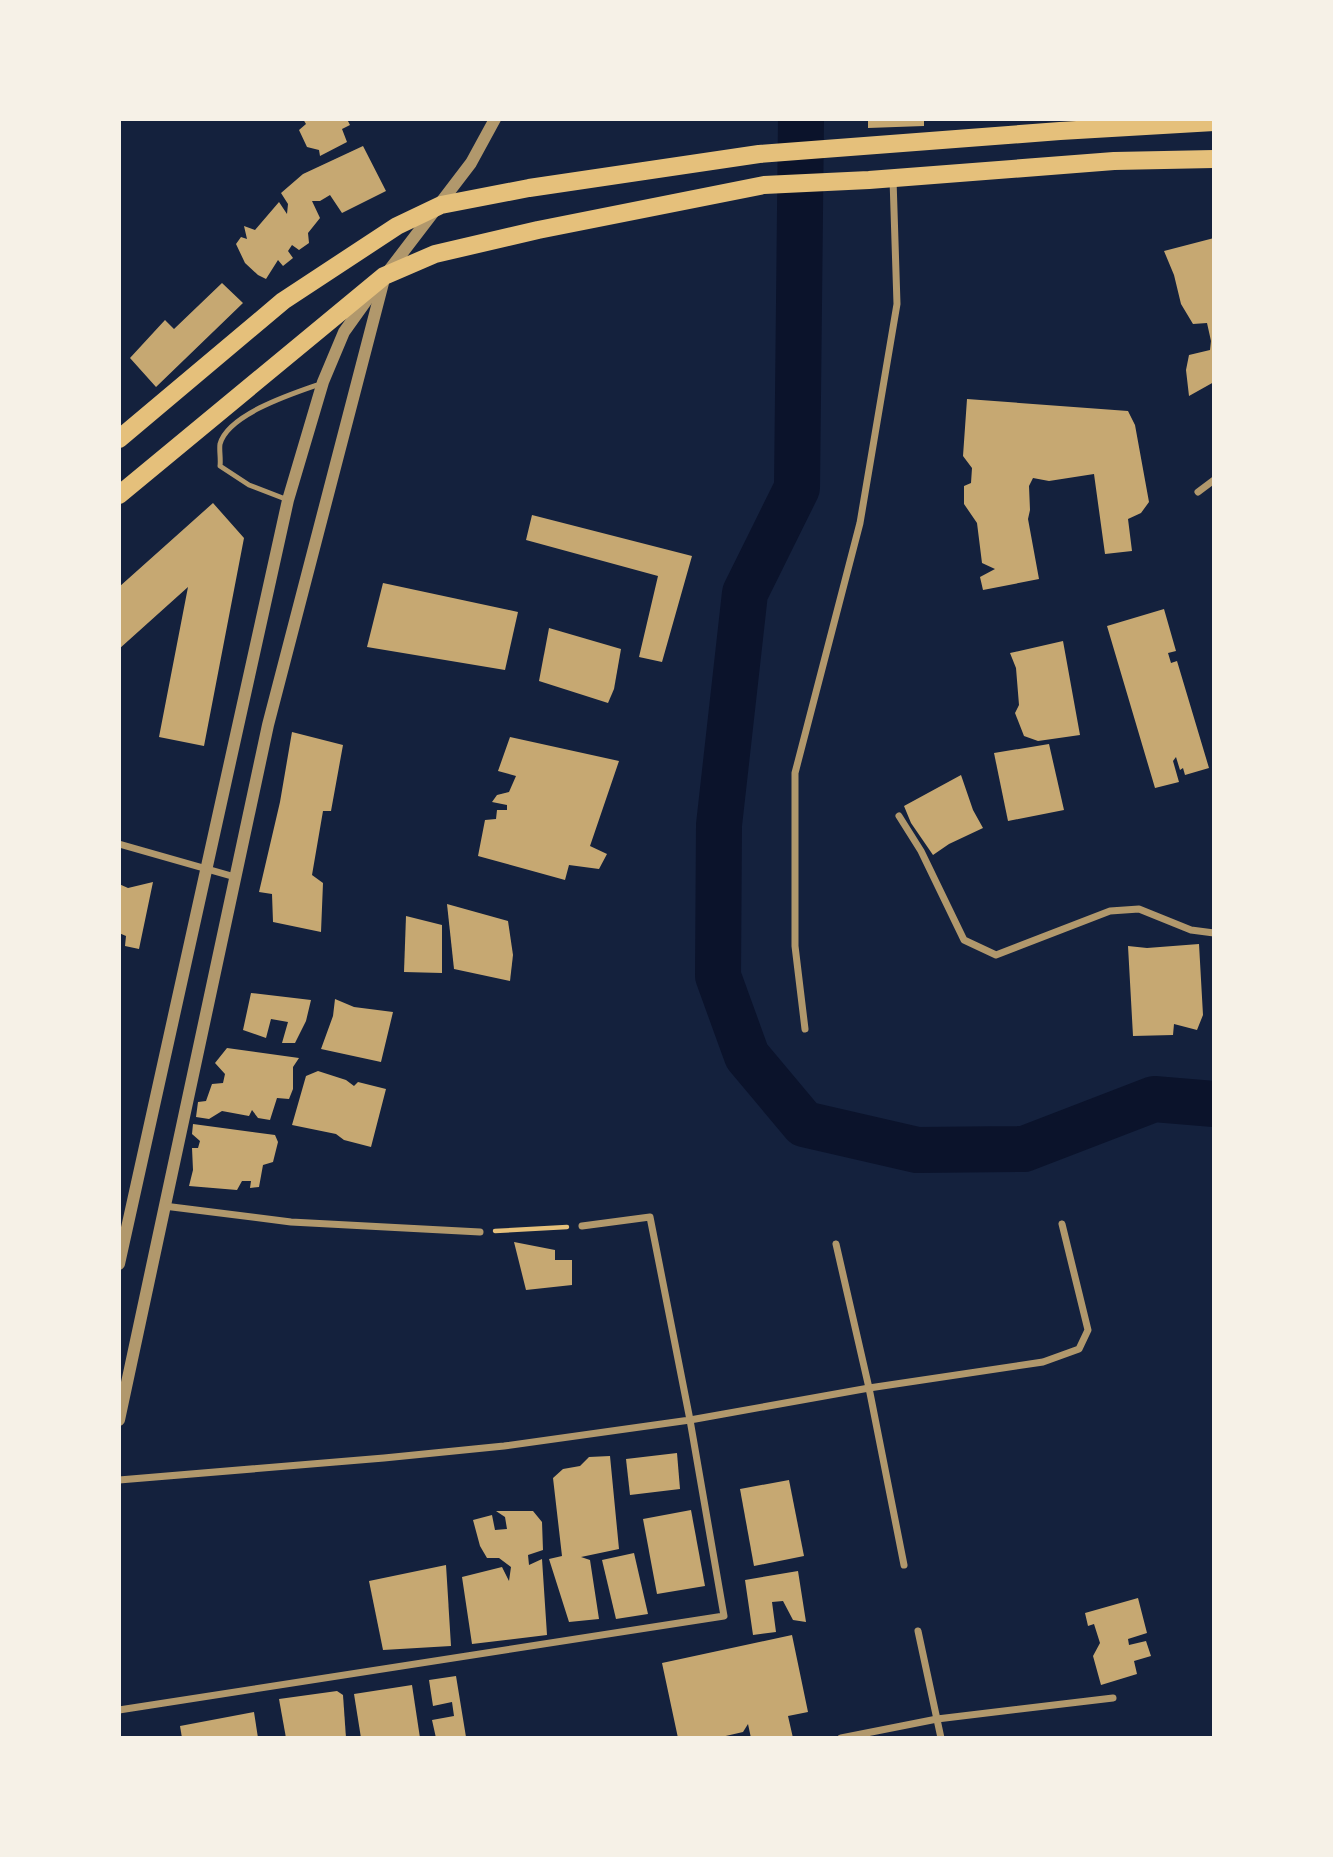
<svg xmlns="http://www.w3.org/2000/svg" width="1333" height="1857" viewBox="0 0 1333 1857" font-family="'Crimson Pro',serif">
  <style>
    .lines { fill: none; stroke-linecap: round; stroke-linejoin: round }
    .river { stroke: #0b132b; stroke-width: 46 }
    .building { fill: #c6a872 }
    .path { stroke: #e5c07b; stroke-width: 4.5 }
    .service { stroke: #b1986c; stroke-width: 5 }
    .minor { stroke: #b1986c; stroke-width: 7 }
    .tertiary { stroke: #b1986c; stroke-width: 12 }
    .primary { stroke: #e5c07b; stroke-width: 18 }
  </style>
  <rect width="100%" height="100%" fill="#14213d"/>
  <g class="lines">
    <polyline class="river" points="801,119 797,488 745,593 719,825 718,976 747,1056 804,1124 917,1150 1024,1149 1154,1099 1214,1104"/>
  </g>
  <g class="building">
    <polygon points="303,119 347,119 350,125 342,129 347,142 320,156 319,150 307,147 299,130 306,124"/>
    <polygon points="868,119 924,119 924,126 868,128"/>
    <polygon points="363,146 386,191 342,213 330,195 320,201 312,201 320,218 308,233 309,243 299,250 292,245 288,251 293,258 283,266 278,260 266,279 258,275 245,263 236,244 241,237 247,239 244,226 255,230 279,202 287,214 288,204 281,193 303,174"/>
    <polygon points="1214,238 1214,382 1189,396 1186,370 1189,355 1210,350 1211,341 1207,323 1193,324 1181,304 1174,275 1164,251"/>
    <polygon points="222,283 243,303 156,387 130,358 165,320 174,329"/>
    <polygon points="967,399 1128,411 1135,425 1149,502 1141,513 1128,519 1132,551 1105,554 1094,474 1049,481 1033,478 1029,486 1030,510 1028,519 1039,579 983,590 980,577 995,569 982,563 977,523 964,504 964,486 971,483 972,468 963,456"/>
    <polygon points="213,503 244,538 204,746 159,737 188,587 119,649 119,587"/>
    <polygon points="532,515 692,556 662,662 639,657 658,576 526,540"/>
    <polygon points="383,583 518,612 505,670 367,647"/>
    <polygon points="1164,609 1176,651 1168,653 1171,663 1177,661 1209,768 1185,775 1183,768 1180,770 1176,757 1173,761 1179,782 1155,788 1107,626"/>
    <polygon points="549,628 621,649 614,689 608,703 539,681"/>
    <polygon points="1063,641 1080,735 1038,741 1024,736 1015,713 1019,705 1016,668 1010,653"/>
    <polygon points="292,732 343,745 331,811 323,811 312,875 323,883 321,932 273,922 272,894 259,892 280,802"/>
    <polygon points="510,737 619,761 590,846 607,854 599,869 569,865 565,880 478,856 485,820 496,819 497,810 507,810 507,805 492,802 497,795 509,792 516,776 498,771"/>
    <polygon points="1049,744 1064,810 1008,821 994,753"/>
    <polygon points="961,775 973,810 983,828 949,844 933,855 911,823 904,806"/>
    <polygon points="153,882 139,949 125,946 126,936 119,933 119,884 128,888"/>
    <polygon points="447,904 508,921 513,955 510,981 454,969"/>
    <polygon points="406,916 442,925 442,973 404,972"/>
    <polygon points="1199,944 1203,1015 1197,1030 1174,1024 1173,1035 1133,1036 1128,946 1147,948"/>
    <polygon points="251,993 311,1000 306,1021 295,1043 282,1043 288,1022 271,1019 266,1038 243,1030"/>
    <polygon points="335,999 354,1007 393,1012 381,1062 321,1049 333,1016"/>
    <polygon points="227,1048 299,1058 293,1067 293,1089 289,1099 277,1098 270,1120 258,1118 252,1110 249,1116 222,1111 209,1119 196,1117 198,1102 206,1101 212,1084 223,1083 225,1074 215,1063"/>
    <polygon points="318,1071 346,1080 354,1086 358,1082 386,1089 371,1147 344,1140 336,1134 292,1125 306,1076"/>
    <polygon points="193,1124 275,1135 278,1142 273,1162 263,1165 259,1187 250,1188 251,1181 242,1181 237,1190 189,1186 193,1170 192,1148 198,1148 200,1141 192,1134"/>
    <polygon points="514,1242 555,1250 555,1260 572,1260 572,1285 526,1290"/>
    <polygon points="677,1453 680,1489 630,1495 626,1459"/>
    <polygon points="610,1456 619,1549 581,1557 590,1560 599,1619 569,1622 549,1559 562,1556 553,1478 563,1469 580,1466 589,1457"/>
    <polygon points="789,1480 804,1556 754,1566 740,1489"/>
    <polygon points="691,1510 705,1586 657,1594 643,1519"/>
    <polygon points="496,1511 533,1511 542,1522 543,1550 528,1555 529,1565 542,1559 547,1635 472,1644 462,1577 502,1567 509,1581 511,1567 499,1558 487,1558 480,1546 473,1520 492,1515 495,1530 507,1529 505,1517"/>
    <polygon points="634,1553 648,1614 616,1619 602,1560"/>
    <polygon points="446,1565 451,1646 383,1650 369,1581"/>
    <polygon points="798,1571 806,1622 793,1620 783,1601 772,1602 776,1632 753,1635 745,1580"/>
    <polygon points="1138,1598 1147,1633 1128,1639 1129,1645 1146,1641 1151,1656 1134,1661 1137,1674 1101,1685 1093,1656 1100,1643 1094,1624 1088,1626 1085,1613"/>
    <polygon points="792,1635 808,1712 788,1716 793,1738 751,1738 748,1724 743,1732 717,1738 678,1738 662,1663"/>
    <polygon points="456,1676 466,1737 436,1738 432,1720 454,1716 452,1702 433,1706 429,1680"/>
    <polygon points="412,1685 420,1738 361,1738 354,1694"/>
    <polygon points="337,1691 343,1695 346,1738 286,1738 279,1699"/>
    <polygon points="254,1712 258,1738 182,1738 180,1726"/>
  </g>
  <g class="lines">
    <polyline class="path" points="495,1231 567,1227"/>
    <path class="service" d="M288,500L249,485L220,466C221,459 219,450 220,444C228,414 294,393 320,384"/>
    <g class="minor">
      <polyline points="1198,492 1214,480"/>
      <polyline points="899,816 921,851 964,940 996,955 1110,911 1139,909 1191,930 1214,933"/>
      <polyline points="119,844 235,877"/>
      <polyline points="805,1029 795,946 795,773 860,523 897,304 893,179"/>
      <polyline points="164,1206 291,1222 480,1232"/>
      <polyline points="836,1244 869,1388 1043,1362 1079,1349 1088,1330 1062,1224"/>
      <polyline points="119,1480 384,1458 504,1446 690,1420 650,1217 582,1226"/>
      <polyline points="918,1631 941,1738"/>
      <polyline points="119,1710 724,1616 690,1420 869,1388 904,1565"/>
      <polyline points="841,1738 937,1719 1113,1698"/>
    </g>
    <g class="tertiary">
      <polyline points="387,273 471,163 495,119"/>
      <polyline points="119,1264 288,500 323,382 344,332 374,290"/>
      <polyline points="119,1420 268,725 383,283"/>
    </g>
    <g class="primary">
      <polyline points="119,439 283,301 397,226 441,205 529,188 759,154 1060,131 1214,122"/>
      <polyline points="119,495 384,276 435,254 538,230 764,185 869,180 1114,161 1214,159"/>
    </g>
  </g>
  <rect width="1333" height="1857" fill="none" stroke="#f6f1e7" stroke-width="242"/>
</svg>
